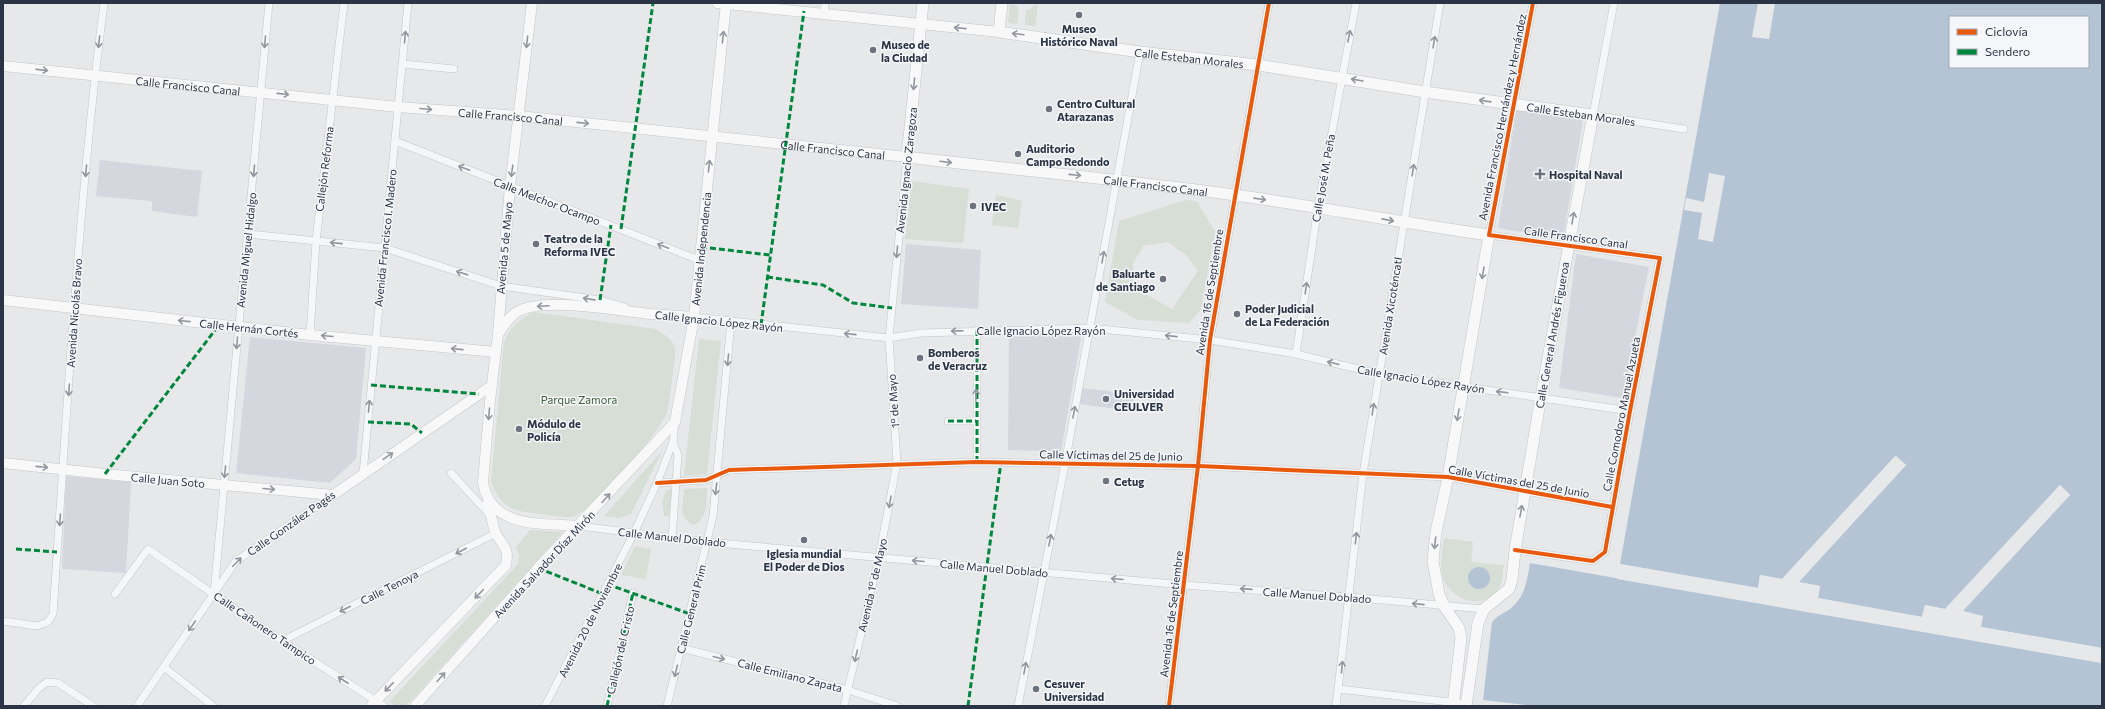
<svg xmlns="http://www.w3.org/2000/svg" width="2105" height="709" viewBox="0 0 2105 709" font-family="Commissioner,sans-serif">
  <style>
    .built { fill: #d4d7dd }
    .green { fill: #d6ded6; fill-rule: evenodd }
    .water { fill: #b4c4d5; fill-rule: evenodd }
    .pier { fill: #e6e8ea }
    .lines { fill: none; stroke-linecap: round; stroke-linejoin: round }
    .street-casing { stroke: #c4c6c8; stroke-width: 8 }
    .secondary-casing { stroke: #c4c6c8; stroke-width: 11 }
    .primary-casing { stroke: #c2c5c8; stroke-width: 12 }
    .street { stroke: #f5f6f7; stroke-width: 7 }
    .secondary { stroke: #f8f8f8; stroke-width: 10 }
    .primary { stroke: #f8f8f8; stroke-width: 11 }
    .quiet { stroke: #00873e; stroke-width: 3; stroke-dasharray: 6 3; stroke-linecap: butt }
    .cycleway-casing { stroke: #f4f6f9; stroke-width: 6 }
    .cycleway { stroke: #e8590c; stroke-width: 4 }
    .oneway { stroke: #92969e }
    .oneway2 { stroke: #90959e }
    .poi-dot { fill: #6c737f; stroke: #f4f6f9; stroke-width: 1.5 }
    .labels { text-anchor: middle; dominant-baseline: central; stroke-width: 3; stroke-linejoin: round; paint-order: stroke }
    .poi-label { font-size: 11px; font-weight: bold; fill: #2b3445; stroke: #f4f6f9; text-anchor: start }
    .street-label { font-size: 11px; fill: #2b3445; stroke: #f4f6f9 }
    .park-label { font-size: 11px; fill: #3f6138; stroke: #f4f6f9 }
  </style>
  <rect width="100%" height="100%" fill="#e6e8ea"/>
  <g class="built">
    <polygon points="1517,108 1583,120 1563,239 1498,228"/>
    <polygon points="100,160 202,171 197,217 152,211 152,201 96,196"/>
    <polygon points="906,244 981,250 978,309 901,304"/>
    <polygon points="1576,254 1649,267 1623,398 1559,388"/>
    <polygon points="1082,333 1061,451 1008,450 1009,334"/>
    <polygon points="250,337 366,348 356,459 330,483 236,473"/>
    <polygon points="1081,388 1134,394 1132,411 1079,404"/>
    <polygon points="66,476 131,482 126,573 62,569"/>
  </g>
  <g class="green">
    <polygon points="1010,5 1016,5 1019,10 1017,24 1008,23"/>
    <polygon points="1038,5 1035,26 1025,25 1026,10 1030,10 1033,6"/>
    <polygon points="912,181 969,189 963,243 905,239"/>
    <polygon points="996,195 1022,201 1018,228 992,225"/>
    <path d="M1186,200L1197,201L1215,232L1201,309L1189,323L1138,320L1105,302L1119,221ZM1168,242L1186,255L1198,271L1172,309L1133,287V264L1143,246Z"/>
    <path d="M534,312L656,329C663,334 673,339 675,348C676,354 669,405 667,412C660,433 596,506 575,516C568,519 542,514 533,513C510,511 499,504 491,481L504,342C511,327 519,319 534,312Z"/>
    <polygon points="699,339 721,341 707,474 684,476"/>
    <polygon points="663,450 631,514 619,518 604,516"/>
    <path d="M707,488C706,502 708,518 694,525C678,518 683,504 684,489Z"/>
    <polygon points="666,490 672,490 669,517 664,516 662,502"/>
    <polygon points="530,530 563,532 406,706 396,706 389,702 518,564 519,555 516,547"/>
    <path d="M1444,538L1473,542L1471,562L1504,565C1503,571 1503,578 1501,584C1488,611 1453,604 1443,578C1439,566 1442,551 1444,538Z"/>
    <polygon points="635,546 651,549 646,579 621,575"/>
  </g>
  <g class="water">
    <path d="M1720,3H2102V648L1981,627L1982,616L1962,611L2070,495L2060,485L1945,609L1925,605L1922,617L1818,598L1820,586L1798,582L1906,465L1896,456L1782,579L1760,575L1758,588L1620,564ZM1950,17H2088V67H1950Z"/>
    <path d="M1530,563L2102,663V706H1534L1483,700L1492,622C1497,616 1504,613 1510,609C1525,597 1527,581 1530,563Z"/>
    <circle cx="1479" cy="578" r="11"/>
  </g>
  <g class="pier">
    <polygon points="1758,3 1775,3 1769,39 1752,37"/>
    <polygon points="1709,173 1725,176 1713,242 1698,239 1702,213 1684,210 1686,198 1704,202"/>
    <polygon points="1895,456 1906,465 1799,582 1820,586 1818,598 1922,617 1925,605 1945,609 2060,485 2070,495 1963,611 1983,616 1981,627 2102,648 2102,650 1980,629 1979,627 1980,617 1960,612 2067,495 2060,488 1945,611 1926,608 1924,618 1922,619 1818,600 1816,598 1818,588 1797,584 1797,581 1903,465 1896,459 1782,581 1762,577 1760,588 1758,590 1620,566 1620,564 1758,588 1760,575 1782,579"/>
    <polygon points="1618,577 2102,661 2102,663 1617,579"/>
  </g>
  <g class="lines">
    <g class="street-casing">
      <g id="street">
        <polyline points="1614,3 1593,115 1684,129"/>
        <polyline points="824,13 825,3"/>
        <polyline points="403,64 454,69"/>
        <polyline points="395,141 699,260"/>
        <polyline points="248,234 385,248 501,286 600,300 625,307"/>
        <polyline points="694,317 889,338 921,333 1090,328 1210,340 1296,354 1379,374 1630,411"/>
        <polyline points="310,335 316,241 344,3"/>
        <polyline points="1296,354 1318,207 1356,3"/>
        <polyline points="948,421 976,421"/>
        <polyline points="977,462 977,330"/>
        <polyline points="363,473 408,3"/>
        <polyline points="451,473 491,516"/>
        <polyline points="657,483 706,480 729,470 977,462 1198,466 1448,477 1612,507"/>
        <polyline points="579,526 707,542 1184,585 1349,597 1484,609"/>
        <polyline points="672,538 678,455 673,442"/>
        <polyline points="1515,550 1593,561 1605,552 1630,411 1660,258 1489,235 1533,3"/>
        <polyline points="214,593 269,3"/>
        <polyline points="115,594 148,549 282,641 384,706"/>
        <path d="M3,621L37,626L48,622L53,614C67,410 78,206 104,3"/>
        <polyline points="282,641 496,533"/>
        <polyline points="681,648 848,690 897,706"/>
        <polyline points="164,667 213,706"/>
        <polyline points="1339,689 1467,704"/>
        <polyline points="24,706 38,689 47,682 58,683 93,706"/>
        <polyline points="137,706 236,561 333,495"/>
        <polyline points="545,706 634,533 657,483 673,442 675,422"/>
        <polyline points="607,706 633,593"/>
        <polyline points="667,706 713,516 731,321"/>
        <polyline points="844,706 879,557 897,463 889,338 907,157"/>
        <polyline points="1018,706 1065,464 1140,52"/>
        <polyline points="1169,706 1198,466 1210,340 1269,3"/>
        <polyline points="1336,706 1363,474 1440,3"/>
      </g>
    </g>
    <g class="secondary-casing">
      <g id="secondary">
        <path d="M532,3L510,186L498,334L490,401L483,482C490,529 542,523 579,526"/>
        <polyline points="717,3 999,32"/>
        <path id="s1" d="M3,66L398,107L519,116L907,157"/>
        <polyline points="3,300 310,335 496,352"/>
        <path d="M499,333C504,325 509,317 517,312C542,296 620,311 651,314C665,315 679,316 694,317"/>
        <polyline points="3,463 105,474 333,495 491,386"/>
        <path d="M371,706L506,565C509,548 504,547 496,534C492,525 491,512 488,503"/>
        <polyline points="415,706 538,568 675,422 694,317 726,3"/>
      </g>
    </g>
    <g class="primary-casing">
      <g id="primary">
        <path id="s2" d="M923,3L907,157C1016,170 1126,180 1235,195C1320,207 1404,223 1489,235L1448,477L1436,532L1433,561L1439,594L1444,606L1459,628L1461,638L1453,706"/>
        <path id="s3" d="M1002,3L999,32L1140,52L1258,65L1425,92L1593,115L1541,396L1515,550L1512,580L1509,589L1484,609L1478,623L1466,706"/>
      </g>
    </g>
    <use href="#street" class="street"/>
    <use href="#secondary" class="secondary"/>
    <use href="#primary" class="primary"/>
    <g class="quiet">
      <polyline points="621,229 653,3"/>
      <polyline points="701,247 770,255"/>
      <polyline points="767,277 823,285 853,303 892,308"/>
      <polyline points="600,300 611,225"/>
      <polyline points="761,325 804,11"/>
      <polyline points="371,385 479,394"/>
      <polyline points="948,421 976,421"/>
      <polyline points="368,422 411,424 422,433"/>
      <polyline points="977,462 977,330"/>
      <polyline points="105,474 219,325"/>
      <polyline points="16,549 57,552"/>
      <polyline points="538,568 603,594"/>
      <polyline points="607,584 690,614"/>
      <polyline points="607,706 633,593"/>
      <polyline points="968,706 1001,462"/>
    </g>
    <g class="cycleway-casing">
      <g id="cycleway">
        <polyline points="657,483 706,480 729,470 977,462 1198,466 1448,477 1612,507"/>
        <polyline points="1515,550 1593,561 1605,552 1630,411 1660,258 1489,235 1533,3"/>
        <polyline points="1169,706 1198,466 1210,340 1269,3"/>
      </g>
    </g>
    <use href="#cycleway" class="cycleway"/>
  </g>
  <defs><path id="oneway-shaft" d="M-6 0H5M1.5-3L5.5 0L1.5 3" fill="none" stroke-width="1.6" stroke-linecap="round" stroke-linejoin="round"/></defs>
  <g class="oneway">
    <use href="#oneway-shaft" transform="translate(960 28) rotate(-174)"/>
    <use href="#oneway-shaft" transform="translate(1018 34) rotate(-173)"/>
    <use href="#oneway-shaft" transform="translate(723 37) rotate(-84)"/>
    <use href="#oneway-shaft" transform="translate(527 42) rotate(96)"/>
    <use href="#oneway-shaft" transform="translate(42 70) rotate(7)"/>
    <use href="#oneway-shaft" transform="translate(1357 80) rotate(-170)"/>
    <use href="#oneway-shaft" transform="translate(914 84) rotate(96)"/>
    <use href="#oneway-shaft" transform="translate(283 94) rotate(6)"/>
    <use href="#oneway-shaft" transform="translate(1485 101) rotate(-172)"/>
    <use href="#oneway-shaft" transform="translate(426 109) rotate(5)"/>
    <use href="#oneway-shaft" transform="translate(583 123) rotate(6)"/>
    <use href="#oneway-shaft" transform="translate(946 162) rotate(7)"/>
    <use href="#oneway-shaft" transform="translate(709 166) rotate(-84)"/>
    <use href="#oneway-shaft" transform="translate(512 171) rotate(98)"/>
    <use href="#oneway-shaft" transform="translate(1075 175) rotate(6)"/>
    <use href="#oneway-shaft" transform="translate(1260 199) rotate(8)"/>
    <use href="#oneway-shaft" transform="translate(1573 218) rotate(-79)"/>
    <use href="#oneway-shaft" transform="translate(1388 220) rotate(11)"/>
    <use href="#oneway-shaft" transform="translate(1483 273) rotate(100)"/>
    <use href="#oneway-shaft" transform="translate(543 306) rotate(177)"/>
    <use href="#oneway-shaft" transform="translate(184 321) rotate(-174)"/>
    <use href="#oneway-shaft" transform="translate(327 336) rotate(-175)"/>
    <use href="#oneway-shaft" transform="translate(457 349) rotate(-174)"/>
    <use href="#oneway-shaft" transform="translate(489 414) rotate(95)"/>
    <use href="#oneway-shaft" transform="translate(1458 415) rotate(100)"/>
    <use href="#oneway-shaft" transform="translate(388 456) rotate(-34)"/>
    <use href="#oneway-shaft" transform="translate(42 467) rotate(6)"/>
    <use href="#oneway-shaft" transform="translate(269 489) rotate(5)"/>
    <use href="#oneway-shaft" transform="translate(606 498) rotate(-48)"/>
    <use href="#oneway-shaft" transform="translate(1521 511) rotate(-80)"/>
    <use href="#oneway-shaft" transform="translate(1435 543) rotate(97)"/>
    <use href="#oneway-shaft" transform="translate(479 594) rotate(134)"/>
    <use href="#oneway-shaft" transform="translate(441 677) rotate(-48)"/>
    <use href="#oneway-shaft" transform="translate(389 687) rotate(134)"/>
  </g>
  <g class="oneway2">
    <use href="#oneway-shaft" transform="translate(1349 36) rotate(-78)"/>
    <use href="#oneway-shaft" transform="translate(405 37) rotate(-85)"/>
    <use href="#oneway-shaft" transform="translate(99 42) rotate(97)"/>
    <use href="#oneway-shaft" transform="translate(265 42) rotate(95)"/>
    <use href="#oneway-shaft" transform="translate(1434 42) rotate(-81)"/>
    <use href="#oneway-shaft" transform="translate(464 168) rotate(-159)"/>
    <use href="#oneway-shaft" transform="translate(1413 170) rotate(-81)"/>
    <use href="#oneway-shaft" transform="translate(86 171) rotate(95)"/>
    <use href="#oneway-shaft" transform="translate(254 171) rotate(95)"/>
    <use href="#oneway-shaft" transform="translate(336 243) rotate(-174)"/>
    <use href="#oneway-shaft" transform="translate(663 246) rotate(-159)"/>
    <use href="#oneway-shaft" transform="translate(897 252) rotate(95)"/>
    <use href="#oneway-shaft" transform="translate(1103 257) rotate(-80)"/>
    <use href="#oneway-shaft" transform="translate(462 273) rotate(-162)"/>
    <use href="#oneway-shaft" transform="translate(1306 288) rotate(-82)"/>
    <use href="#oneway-shaft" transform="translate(589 299) rotate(-172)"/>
    <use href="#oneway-shaft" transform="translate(957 331) rotate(178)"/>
    <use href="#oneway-shaft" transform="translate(850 334) rotate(-174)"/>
    <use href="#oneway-shaft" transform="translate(1171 336) rotate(-174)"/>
    <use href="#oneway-shaft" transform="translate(237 343) rotate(95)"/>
    <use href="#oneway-shaft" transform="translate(728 360) rotate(95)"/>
    <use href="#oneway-shaft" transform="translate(1333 363) rotate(-166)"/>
    <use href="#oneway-shaft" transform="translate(69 390) rotate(94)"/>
    <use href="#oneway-shaft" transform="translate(1502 392) rotate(-173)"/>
    <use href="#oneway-shaft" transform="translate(976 395) rotate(-89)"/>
    <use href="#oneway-shaft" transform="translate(369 406) rotate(-85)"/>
    <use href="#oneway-shaft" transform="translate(1373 409) rotate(-81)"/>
    <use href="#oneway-shaft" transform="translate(1074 412) rotate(-80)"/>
    <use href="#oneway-shaft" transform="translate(225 472) rotate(95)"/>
    <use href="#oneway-shaft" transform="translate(716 489) rotate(97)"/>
    <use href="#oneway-shaft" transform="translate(890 502) rotate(100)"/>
    <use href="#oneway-shaft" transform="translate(60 520) rotate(94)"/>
    <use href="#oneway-shaft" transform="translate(1356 538) rotate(-83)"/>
    <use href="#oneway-shaft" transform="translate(1050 540) rotate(-79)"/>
    <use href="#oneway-shaft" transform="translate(461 551) rotate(153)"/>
    <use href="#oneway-shaft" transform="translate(918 561) rotate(-175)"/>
    <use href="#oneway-shaft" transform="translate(237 562) rotate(-45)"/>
    <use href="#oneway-shaft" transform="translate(1117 579) rotate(-175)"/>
    <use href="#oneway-shaft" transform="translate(1246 589) rotate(-176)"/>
    <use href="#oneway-shaft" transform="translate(1418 604) rotate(-174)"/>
    <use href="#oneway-shaft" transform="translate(345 609) rotate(153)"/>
    <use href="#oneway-shaft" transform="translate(192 626) rotate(124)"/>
    <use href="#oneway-shaft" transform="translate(856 656) rotate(103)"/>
    <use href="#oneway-shaft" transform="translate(719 658) rotate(14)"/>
    <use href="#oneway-shaft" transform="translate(1342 667) rotate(-84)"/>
    <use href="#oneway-shaft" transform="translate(1025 668) rotate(-79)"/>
    <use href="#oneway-shaft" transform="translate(676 671) rotate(104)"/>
    <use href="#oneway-shaft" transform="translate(343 680) rotate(-147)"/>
  </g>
  <g class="poi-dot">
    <circle cx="1079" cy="15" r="4"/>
    <circle cx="873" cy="50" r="4"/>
    <circle cx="1049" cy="109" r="4"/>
    <circle cx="1018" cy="154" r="4"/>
    <path d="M1538 168h4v4h4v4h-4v4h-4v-4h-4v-4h4z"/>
    <circle cx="973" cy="206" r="4"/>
    <circle cx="536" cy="244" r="4"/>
    <circle cx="1163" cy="279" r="4"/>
    <circle cx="1237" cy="314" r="4"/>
    <circle cx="920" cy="358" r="4"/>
    <circle cx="1106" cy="399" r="4"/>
    <circle cx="519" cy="429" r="4"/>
    <circle cx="1106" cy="481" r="4"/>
    <circle cx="804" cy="540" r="4"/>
    <circle cx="1036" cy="689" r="4"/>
  </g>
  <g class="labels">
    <g class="poi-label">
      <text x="1079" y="28" text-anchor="middle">Museo<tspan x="1079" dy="13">Histórico Naval</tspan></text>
      <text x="881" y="44">Museo de<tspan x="881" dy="13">la Ciudad</tspan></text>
      <text x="1057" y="103">Centro Cultural<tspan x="1057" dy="13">Atarazanas</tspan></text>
      <text x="1026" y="148">Auditorio<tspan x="1026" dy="13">Campo Redondo</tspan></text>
      <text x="1549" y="174">Hospital Naval</text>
      <text x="981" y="206">IVEC</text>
      <text x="544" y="238">Teatro de la<tspan x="544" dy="13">Reforma IVEC</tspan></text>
      <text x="1155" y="273" text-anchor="end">Baluarte<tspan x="1155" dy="13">de Santiago</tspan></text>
      <text x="1245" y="308">Poder Judicial<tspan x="1245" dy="13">de La Federación</tspan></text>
      <text x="928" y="352">Bomberos<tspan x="928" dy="13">de Veracruz</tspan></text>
      <text x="1114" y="393">Universidad<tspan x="1114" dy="13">CEULVER</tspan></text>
      <text x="527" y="423">Módulo de<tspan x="527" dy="13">Policía</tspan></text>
      <text x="1114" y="481">Cetug</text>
      <text x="804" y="553" text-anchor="middle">Iglesia mundial<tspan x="804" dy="13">El Poder de Dios</tspan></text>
      <text x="1044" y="683">Cesuver<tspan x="1044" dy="13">Universidad</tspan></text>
    </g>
    <g class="street-label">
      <text stroke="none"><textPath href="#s3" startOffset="221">Calle Esteban Morales</textPath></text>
      <text stroke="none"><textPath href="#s1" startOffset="186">Calle Francisco Canal</textPath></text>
      <text transform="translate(1581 114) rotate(8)">Calle Esteban Morales</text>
      <text stroke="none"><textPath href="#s1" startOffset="510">Calle Francisco Canal</textPath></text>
      <text transform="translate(1502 117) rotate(-79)">Avenida Francisco Hernández y Hernández</text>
      <text stroke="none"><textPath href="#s1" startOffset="834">Calle Francisco Canal</textPath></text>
      <text transform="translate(324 169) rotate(-83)">Callejón Reforma</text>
      <text transform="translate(906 170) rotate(-84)">Avenida Ignacio Zaragoza</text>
      <text transform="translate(1323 178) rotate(-80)">Calle José M. Peña</text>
      <text stroke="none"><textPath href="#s2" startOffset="405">Calle Francisco Canal</textPath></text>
      <text transform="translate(547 201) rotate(21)">Calle Melchor Ocampo</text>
      <text transform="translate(1576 237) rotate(8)">Calle Francisco Canal</text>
      <text transform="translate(385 238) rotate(-84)">Avenida Francisco I. Madero</text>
      <text transform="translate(504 248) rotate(-85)">Avenida 5 de Mayo</text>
      <text transform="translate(701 249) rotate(-84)">Avenida Independencia</text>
      <text transform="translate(246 250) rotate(-84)">Avenida Miguel Hidalgo</text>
      <text transform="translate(1209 292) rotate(-81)">Avenida 16 de Septiembre</text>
      <text transform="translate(1390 306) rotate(-81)">Avenida Xicoténcatl</text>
      <text transform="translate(74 313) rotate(-86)">Avenida Nicolás Bravo</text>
      <text transform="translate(719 321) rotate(6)">Calle Ignacio López Rayón</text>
      <text transform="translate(249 328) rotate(6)">Calle Hernán Cortés</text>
      <text x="1041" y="330">Calle Ignacio López Rayón</text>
      <text transform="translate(1552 335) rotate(-80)">Calle General Andrés Figueroa</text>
      <text transform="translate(1421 379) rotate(9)">Calle Ignacio López Rayón</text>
      <text transform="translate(893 401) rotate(-94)">1º de Mayo</text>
      <text transform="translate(1621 414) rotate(-79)">Calle Comodoro Manuel Azueta</text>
      <text transform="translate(1111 455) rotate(1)">Calle Víctimas del 25 de Junio</text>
      <text transform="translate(168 480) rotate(5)">Calle Juan Soto</text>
      <text transform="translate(1519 481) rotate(10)">Calle Víctimas del 25 de Junio</text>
      <text transform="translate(291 523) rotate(-35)">Calle González Pagés</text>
      <text transform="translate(672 537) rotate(6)">Calle Manuel Doblado</text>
      <text transform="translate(544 564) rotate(-47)">Avenida Salvador Díaz Mirón</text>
      <text transform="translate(994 568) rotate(5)">Calle Manuel Doblado</text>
      <text transform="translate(872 585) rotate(-77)">Avenida 1º de Mayo</text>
      <text transform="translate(389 587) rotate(-27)">Calle Tenoya</text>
      <text transform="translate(1317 595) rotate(4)">Calle Manuel Doblado</text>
      <text transform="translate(691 609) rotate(-76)">Calle General Prim</text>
      <text transform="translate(1171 614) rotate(-83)">Avenida 16 de Septiembre</text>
      <text transform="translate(590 620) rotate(-63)">Avenida 20 de Noviembre</text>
      <text transform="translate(265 628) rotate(34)">Calle Cañonero Tampico</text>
      <text transform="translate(620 650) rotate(-77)">Callejón del Cristo</text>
      <text transform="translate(790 675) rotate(14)">Calle Emiliano Zapata</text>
    </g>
    <g class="park-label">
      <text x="579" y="399">Parque Zamora</text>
    </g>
  </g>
  <rect width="2105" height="709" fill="none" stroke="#2b3445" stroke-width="8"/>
  <rect x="1949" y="16" width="140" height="52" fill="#f4f6f9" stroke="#a4a8b1"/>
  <rect x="1957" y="29" width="20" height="6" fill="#e8590c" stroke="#a4a8b1"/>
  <text x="1985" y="36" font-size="12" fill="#2b3445">Ciclovía</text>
  <rect x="1957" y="49" width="20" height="6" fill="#00873e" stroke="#a4a8b1"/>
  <text x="1985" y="56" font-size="12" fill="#2b3445">Sendero</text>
</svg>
